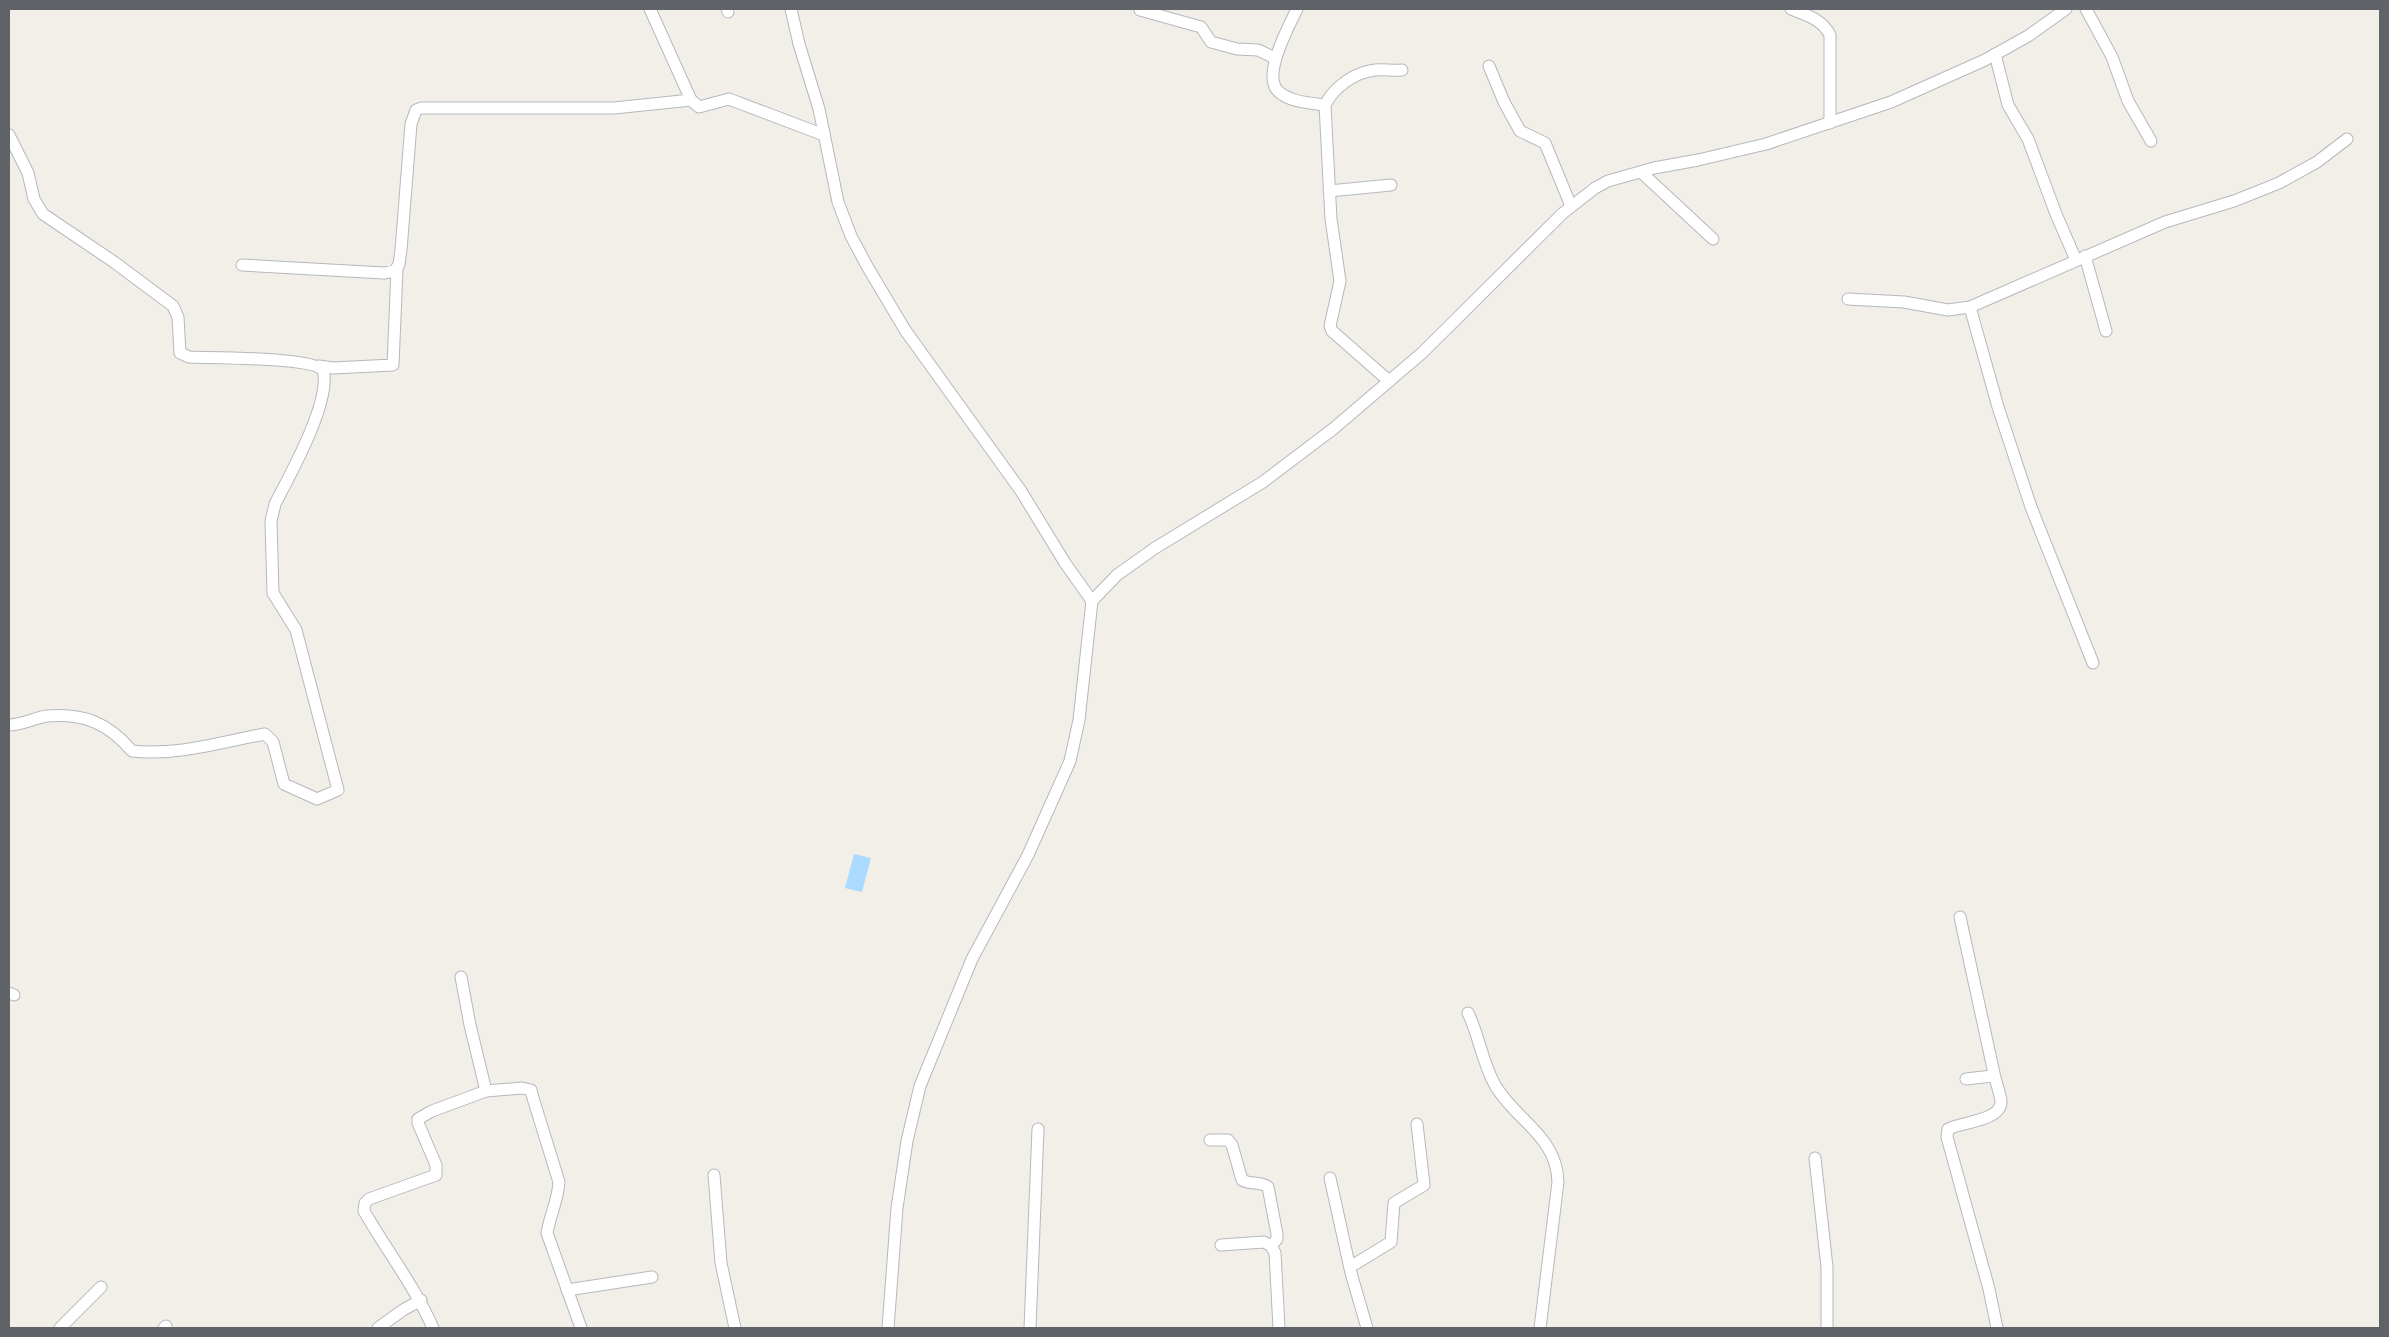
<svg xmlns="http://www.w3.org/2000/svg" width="2389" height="1337" viewBox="0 0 2389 1337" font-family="Lato,sans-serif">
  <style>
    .water { fill: #aadaff }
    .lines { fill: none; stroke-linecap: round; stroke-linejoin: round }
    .minor-casing { stroke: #b5b8bc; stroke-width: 13 }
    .minor { stroke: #fff; stroke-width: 11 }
  </style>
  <rect width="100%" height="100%" fill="#f1efe8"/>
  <polygon class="water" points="854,854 871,858 862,892 845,888"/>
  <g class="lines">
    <g class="minor-casing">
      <g id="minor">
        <polyline points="650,9 691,100 699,107 729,99 824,135"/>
        <polyline points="727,9 728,12"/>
        <polyline points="791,9 799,44 819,109 838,202 851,236 867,266 905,330 1021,491 1065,563 1092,601"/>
        <path d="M1297,9C1289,26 1263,73 1277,90C1288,102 1310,103 1325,105"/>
        <path d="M1791,9C1806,15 1822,19 1830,35V123"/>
        <polyline points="2086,9 2112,57 2128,101 2151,141"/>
        <polyline points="1140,10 1201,27 1211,42 1237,49 1258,50 1275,58"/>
        <polyline points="1995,54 2008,105 2028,139 2056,214 2076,260"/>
        <polyline points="1489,66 1504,102 1520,131 1545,143 1571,206"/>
        <path d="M9,135L28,173L34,199L43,214L114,262L173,306L178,317L180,353L189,357C211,358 311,357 323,370C332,400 290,475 275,504L271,521L273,593L296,630L338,790L317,799L284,784L273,742L265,734C221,742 178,756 132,751C108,723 84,713 47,716C34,718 22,725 9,725"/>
        <polyline points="1641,172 1713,239"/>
        <polyline points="1329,191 1391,185"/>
        <polyline points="2085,256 2106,331"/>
        <polyline points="242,265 384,273 395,271 399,264 401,250 411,124 416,110 421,108 614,108 691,100"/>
        <polyline points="1848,299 1904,302 1948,310 1970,307 2165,222 2234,201 2279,183 2317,162 2347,139"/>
        <polyline points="1970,307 1998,407 2031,507 2093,663"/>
        <polyline points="319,366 333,368 393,365 397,269"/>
        <path d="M1389,381L1332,331L1330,326L1340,281L1331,219L1325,105C1334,87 1355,72 1375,70C1384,69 1393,71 1402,70"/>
        <polyline points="1960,917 1995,1078"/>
        <path d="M461,977L470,1025L486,1091L522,1088L531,1090L533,1098L559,1182C558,1200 550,1215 547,1233L581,1328"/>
        <polyline points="9,993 14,995"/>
        <path d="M1468,1013C1479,1035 1482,1062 1495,1085C1515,1120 1557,1136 1558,1182L1540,1328"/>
        <path d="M1966,1079L1992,1076L1995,1078C1997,1085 2000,1094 2001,1101C2002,1121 1961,1122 1948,1129L1947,1137L1989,1289L1997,1328"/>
        <path d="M1210,1140H1228L1232,1145L1242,1180C1251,1185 1260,1181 1268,1187L1277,1234V1239L1271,1246"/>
        <polyline points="1815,1158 1827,1267 1827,1328"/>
        <polyline points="714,1175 721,1263 735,1328"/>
        <polyline points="1330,1178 1351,1273 1367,1328"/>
        <polyline points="1221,1245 1264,1242 1271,1246 1275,1253 1279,1328"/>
        <polyline points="1350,1267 1391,1242 1394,1203 1424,1185 1417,1124"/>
        <polyline points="567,1290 652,1277"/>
        <polyline points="60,1328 101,1287"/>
        <polyline points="164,1328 166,1326"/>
        <polyline points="378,1328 403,1310 421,1300"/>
        <path d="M433,1328C415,1287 387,1251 364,1211L365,1203L369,1199L436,1175V1165L418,1123V1119L432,1111L486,1091"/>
        <polyline points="888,1328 897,1208 907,1141 920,1086 972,959 1028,855 1070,761 1079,720 1092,601 1117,575 1155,548 1263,482 1333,429 1422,353 1563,213 1595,188 1608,181 1654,168 1698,160 1766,144 1891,102 1985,60 2028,36 2066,9"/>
        <polyline points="1030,1328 1038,1129"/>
      </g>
    </g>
    <use href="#minor" class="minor"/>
  </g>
  <rect width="2389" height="1337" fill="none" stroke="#5f6368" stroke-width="20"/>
</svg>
